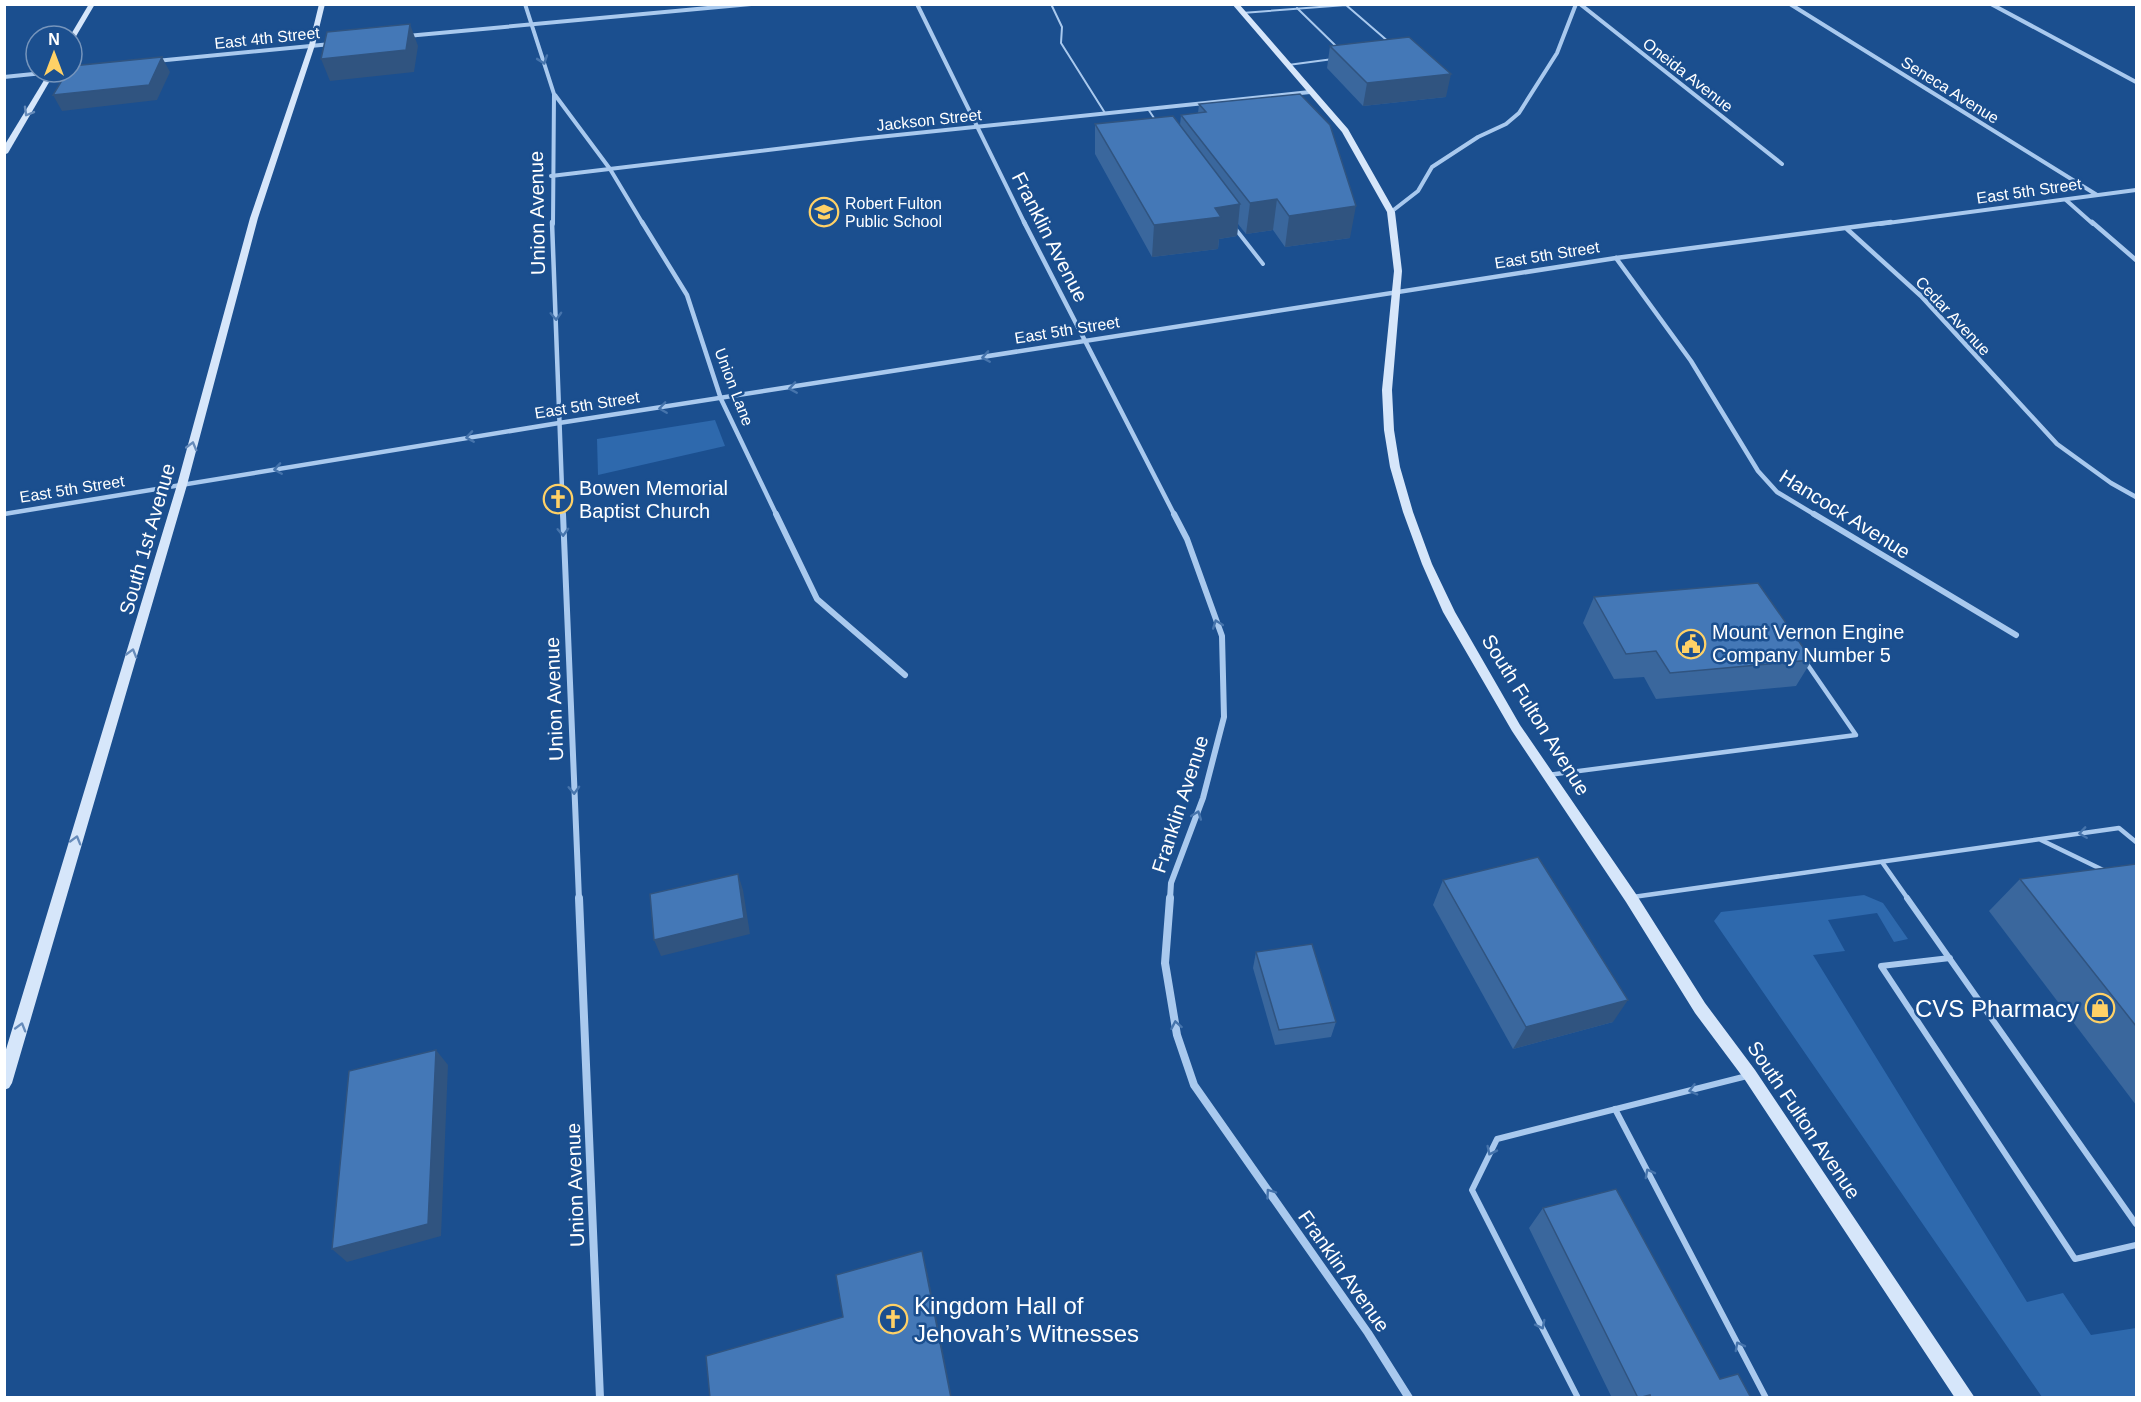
<svg xmlns="http://www.w3.org/2000/svg" width="2141" height="1402" viewBox="0 0 2141 1402" font-family="Helvetica,sans-serif">
  <style>
    .green { fill: #2e69ad }
    .lines { fill: none; stroke-linecap: round; stroke-linejoin: round }
    .lane-far3 { stroke: #a9c9ee; stroke-width: 2 }
    .lane-far2 { stroke: #a9c9ee; stroke-width: 4 }
    .lane-far1 { stroke: #a9c9ee; stroke-width: 4.5 }
    .lane { stroke: #a9c9ee; stroke-width: 6 }
    .street-far3 { stroke: #a9c9ee; stroke-width: 4 }
    .street-far2 { stroke: #a9c9ee; stroke-width: 4.5 }
    .street-far1 { stroke: #a9c9ee; stroke-width: 6 }
    .street { stroke: #a9c9ee; stroke-width: 8 }
    .secondary { fill: #d6e6fa; fill-rule: evenodd }
    .wall { fill: #3a679d }
    .shaded-wall { fill: #305480 }
    .building { fill: #4478b7; stroke: #305480; stroke-width: 1.5 }
    .oneway { stroke: #4674ac }
    .oneway2 { stroke: #668bba }
    .labels { text-anchor: middle; dominant-baseline: central; stroke-width: 5; stroke-linejoin: round; paint-order: stroke }
    .far-street-label { font-size: 16px; fill: #fff; stroke: #1b4f8f }
    .far-poi-label { font-size: 16px; fill: #fff; stroke: #1b4f8f; text-anchor: start }
    .street-label { font-size: 20px; fill: #fff; stroke: #1b4f8f }
    .poi-label { font-size: 20px; fill: #fff; stroke: #1b4f8f; text-anchor: start }
    .near-poi-label { font-size: 24px; fill: #fff; stroke: #1b4f8f; text-anchor: end }
  </style>
  <rect width="100%" height="100%" fill="#1b4f8f"/>
  <g class="green">
    <polygon points="715,420 725,446 598,475 597,439"/>
    <polygon points="1864,895 1883,903 1908,939 1894,942 1877,913 1828,920 1845,951 1813,955 2027,1302 2063,1293 2091,1335 2136,1328 2136,1397 2042,1397 1714,921 1721,912"/>
  </g>
  <g class="lines">
    <g class="lane-far3">
      <polyline points="1051,4 1062,27 1061,43 1105,113"/>
      <polyline points="1297,8 1339,49"/>
      <polyline points="1242,13 1346,5 1390,43"/>
      <polyline points="1288,65 1333,59"/>
      <polyline points="1148,109 1156,121"/>
    </g>
    <polyline class="lane-far2" points="1234,227 1263,264"/>
    <g class="lane-far1">
      <polyline points="1548,775 1856,735 1805,661"/>
      <polyline points="2041,840 2103,870"/>
      <polyline points="1882,862 1908,899"/>
      <polyline points="1633,897 2119,828 2136,842"/>
    </g>
    <g class="lane">
      <polyline points="1907,898 2136,1224"/>
      <polyline points="1950,958 1881,966 2075,1259 2136,1245"/>
      <polyline points="1615,1109 1766,1398"/>
      <polyline points="1578,1398 1472,1190 1497,1139 1747,1076"/>
    </g>
    <g class="street-far3">
      <polyline points="525,4 554,94 553,224"/>
      <polyline points="917,4 1025,224"/>
      <polyline points="1580,4 1782,164"/>
      <polyline points="1790,4 2097,195"/>
      <polyline points="1991,4 2136,82"/>
      <polyline points="407,36 751,4"/>
      <polyline points="156,61 331,44"/>
      <polyline points="4,77 53,72"/>
      <polyline points="555,95 610,169 643,224"/>
      <polyline points="551,176 859,139 1310,92"/>
      <polyline points="2066,200 2093,224"/>
      <polyline points="1391,212 1418,191 1432,167 1478,137 1506,124 1519,113 1557,53 1576,4"/>
      <polyline points="1880,224 2136,190"/>
    </g>
    <g class="street-far2">
      <polyline points="552,222 563,516"/>
      <polyline points="642,222 687,295 721,399 777,516"/>
      <polyline points="1024,222 1175,516"/>
      <polyline points="2092,222 2136,260"/>
      <polyline points="1847,229 1921,296 2057,444 2111,483 2136,497"/>
      <polyline points="1616,258 1691,361 1758,471 1777,492 1817,516"/>
      <polyline points="4,514 559,423 1616,258 1891,222"/>
    </g>
    <g class="street-far1">
      <polyline points="563,514 579,899"/>
      <polyline points="776,514 817,599 905,675"/>
      <polyline points="1814,514 2016,635"/>
      <polyline points="1170,899 1171,883 1203,798 1224,717 1222,636 1187,539 1174,514"/>
    </g>
    <g class="street">
      <polyline points="579,898 600,1398"/>
      <polyline points="1170,898 1165,963 1177,1035 1194,1085 1368,1333 1409,1398"/>
    </g>
    <g class="secondary">
      <polygon points="89,4 95,4 75,38 72,40 72,36 70,36"/>
      <polygon points="319,4 325,4 315,45 258,218 187,485 12,1083 9,1088 4,1090 4,1056 177,485 250,218 309,45"/>
      <polygon points="1232,4 1239,4 1348,129 1395,212 1402,271 1392,390 1394,430 1400,467 1413,512 1432,564 1455,612 1520,725 1636,894 1705,1003 1755,1070 1975,1398 1955,1398 1745,1080 1695,1013 1626,902 1512,731 1443,612 1422,564 1403,512 1390,467 1384,430 1382,390 1394,271 1387,212 1342,132"/>
      <polygon points="49,72 55,72 8,153 4,155 4,146"/>
    </g>
  </g>
  <g class="wall">
    <polygon points="1330,46 1446,97 1363,106 1327,68"/>
    <polygon points="1199,104 1350,238 1285,247 1273,230 1246,234 1238,224 1237,236 1219,239 1218,249 1152,257 1095,154 1095,124 1180,125 1181,115 1198,113"/>
    <polygon points="1594,597 1812,660 1796,686 1656,699 1644,677 1614,679 1583,623"/>
    <polygon points="2136,864 2136,1105 1989,911 2020,879"/>
    <polygon points="1443,880 1613,1022 1513,1049 1433,905"/>
    <polygon points="1256,952 1336,1022 1331,1037 1275,1045 1253,968"/>
    <polygon points="1543,1208 1720,1379 1751,1398 1612,1398 1529,1228"/>
  </g>
  <g class="shaded-wall">
    <polygon points="410,24 418,46 414,72 330,81 321,59"/>
    <polygon points="162,57 170,72 157,100 62,111 53,95"/>
    <polygon points="1451,74 1446,97 1363,106 1367,83"/>
    <polygon points="1277,199 1273,230 1246,234 1250,203"/>
    <polygon points="1240,204 1237,236 1219,239 1218,249 1152,257 1154,225 1215,208"/>
    <polygon points="1356,206 1350,238 1285,247 1289,216"/>
    <polygon points="738,874 743,890 750,934 661,956 654,940"/>
    <polygon points="1628,1000 1613,1022 1513,1049 1526,1027"/>
    <polygon points="436,1050 448,1065 441,1236 347,1262 332,1249"/>
    <polygon points="922,1251 928,1275 952,1398 951,1398"/>
  </g>
  <g class="building">
    <polygon points="410,24 406,50 321,59 327,32"/>
    <polygon points="1409,37 1451,74 1367,83 1330,46"/>
    <polygon points="162,57 149,85 53,95 67,72 72,72 72,66"/>
    <polygon points="1300,94 1330,125 1356,206 1289,216 1277,199 1250,203 1181,115 1206,112 1199,104"/>
    <polygon points="1173,116 1240,204 1215,208 1221,217 1154,225 1095,124"/>
    <polygon points="1758,583 1812,660 1670,673 1656,651 1626,654 1594,597"/>
    <polygon points="1538,857 1628,1000 1526,1027 1443,880"/>
    <polygon points="2136,864 2136,1026 2020,879"/>
    <polygon points="738,874 744,918 654,940 650,894"/>
    <polygon points="1312,944 1336,1022 1279,1030 1256,952"/>
    <polygon points="436,1050 428,1224 332,1249 349,1071"/>
    <polygon points="1616,1189 1720,1379 1738,1374 1751,1398 1651,1398 1650,1395 1638,1398 1543,1208"/>
    <polygon points="922,1251 951,1398 710,1398 706,1356 843,1317 836,1275"/>
  </g>
  <defs><path id="oneway-chevron" d="M-2-3.5L2.5 0L-2 3.5" fill="none" stroke-width="1.6" stroke-linecap="round" stroke-linejoin="round" transform="scale(1.5)"/></defs>
  <g class="oneway">
    <use href="#oneway-chevron" transform="translate(543 60) rotate(71)"/>
    <use href="#oneway-chevron" transform="translate(556 316) rotate(88)"/>
    <use href="#oneway-chevron" transform="translate(986 357) rotate(171)"/>
    <use href="#oneway-chevron" transform="translate(793 388) rotate(171)"/>
    <use href="#oneway-chevron" transform="translate(663 408) rotate(172)"/>
    <use href="#oneway-chevron" transform="translate(470 437) rotate(171)"/>
    <use href="#oneway-chevron" transform="translate(278 469) rotate(171)"/>
    <use href="#oneway-chevron" transform="translate(563 532) rotate(88)"/>
    <use href="#oneway-chevron" transform="translate(1217 624) rotate(-110)"/>
    <use href="#oneway-chevron" transform="translate(574 790) rotate(88)"/>
    <use href="#oneway-chevron" transform="translate(1197 815) rotate(-70)"/>
    <use href="#oneway-chevron" transform="translate(2083 833) rotate(172)"/>
    <use href="#oneway-chevron" transform="translate(1176 1025) rotate(-100)"/>
    <use href="#oneway-chevron" transform="translate(1693 1090) rotate(165)"/>
    <use href="#oneway-chevron" transform="translate(1491 1151) rotate(116)"/>
    <use href="#oneway-chevron" transform="translate(1649 1173) rotate(-118)"/>
    <use href="#oneway-chevron" transform="translate(1270 1193) rotate(-125)"/>
    <use href="#oneway-chevron" transform="translate(1541 1325) rotate(63)"/>
    <use href="#oneway-chevron" transform="translate(1739 1346) rotate(-118)"/>
  </g>
  <g class="oneway2">
    <use href="#oneway-chevron" transform="translate(28 112) rotate(120)"/>
    <use href="#oneway-chevron" transform="translate(192 446) rotate(-75)"/>
    <use href="#oneway-chevron" transform="translate(132 653) rotate(-74)"/>
    <use href="#oneway-chevron" transform="translate(76 840) rotate(-74)"/>
    <use href="#oneway-chevron" transform="translate(21 1027) rotate(-74)"/>
  </g>
  <defs>
    <g id="school-ring" transform="scale(1.5)"><circle r="9.5" fill="#1b4f8f" stroke="#ffd166" stroke-width="1.5"/><path d="M0-5L7-2L0 1L-7-2ZM-4 1L0 2.5L4 1V4Q0 6-4 4Z" fill="#ffd166"/></g>
    <g id="church-ring" transform="scale(1.5)"><circle r="9.5" fill="#1b4f8f" stroke="#ffd166" stroke-width="1.5"/><path d="M-1.2-6h2.4v3.5h3.3v2.4h-3.3V6h-2.4V-.1h-3.3v-2.4h3.3Z" fill="#ffd166"/></g>
    <g id="civic-ring" transform="scale(1.5)"><circle r="9.5" fill="#1b4f8f" stroke="#ffd166" stroke-width="1.5"/><path d="M-.6-6.5H3V-4.5H.6V-3L4-1V1h2V6H-6V1h2V-1L-.6-3ZM-1.2 2.5V6h2.4V2.5Z" fill="#ffd166"/></g>
    <g id="shop-ring" transform="scale(1.5)"><circle r="9.5" fill="#1b4f8f" stroke="#ffd166" stroke-width="1.5"/><path d="M-5-2.5h2.3a2.7 3.5 0 0 1 5.4 0H5L5.5 6h-11ZM-1.5-2.5h3a1.5 2.3 0 0 0-3 0Z" fill="#ffd166"/></g>
  </defs>
  <g fill-rule="evenodd">
    <use href="#school-ring" x="824" y="212"/>
    <use href="#church-ring" x="558" y="499"/>
    <use href="#civic-ring" x="1691" y="644"/>
    <use href="#shop-ring" x="2100" y="1008"/>
    <use href="#church-ring" x="893" y="1319"/>
  </g>
  <g class="labels">
    <g class="far-street-label">
      <text transform="translate(267 38) rotate(-6)">East 4th Street</text>
      <text transform="translate(1688 75) rotate(38)">Oneida Avenue</text>
      <text transform="translate(1950 90) rotate(32)">Seneca Avenue</text>
      <text transform="translate(929 120) rotate(-6)">Jackson Street</text>
      <text transform="translate(2029 191) rotate(-8)">East 5th Street</text>
      <text transform="translate(1547 255) rotate(-9)">East 5th Street</text>
      <text transform="translate(1953 316) rotate(47)">Cedar Avenue</text>
      <text transform="translate(1067 330) rotate(-9)">East 5th Street</text>
      <text transform="translate(734 387) rotate(69)">Union Lane</text>
      <text transform="translate(587 405) rotate(-9)">East 5th Street</text>
      <text transform="translate(72 489) rotate(-9)">East 5th Street</text>
    </g>
    <g class="far-poi-label">
      <text x="845" y="203">Robert Fulton<tspan x="845" dy="18">Public School</tspan></text>
    </g>
    <g class="street-label">
      <text transform="translate(537 213) rotate(-91)">Union Avenue</text>
      <text transform="translate(1050 237) rotate(63)">Franklin Avenue</text>
      <text transform="translate(1845 514) rotate(32)">Hancock Avenue</text>
      <text transform="translate(147 539) rotate(-74)">South 1st Avenue</text>
      <text transform="translate(554 699) rotate(-92)">Union Avenue</text>
      <text transform="translate(1536 715) rotate(58)">South Fulton Avenue</text>
      <text transform="translate(1180 804) rotate(-72)">Franklin Avenue</text>
      <text transform="translate(1804 1120) rotate(56)">South Fulton Avenue</text>
      <text transform="translate(575 1185) rotate(-92)">Union Avenue</text>
      <text transform="translate(1344 1271) rotate(55)">Franklin Avenue</text>
    </g>
    <g class="poi-label">
      <text x="579" y="488">Bowen Memorial<tspan x="579" dy="23">Baptist Church</tspan></text>
      <text x="1712" y="632">Mount Vernon Engine<tspan x="1712" dy="23">Company Number 5</tspan></text>
    </g>
    <g class="near-poi-label">
      <text x="2079" y="1008">CVS Pharmacy</text>
      <text x="914" y="1305" text-anchor="start">Kingdom Hall of<tspan x="914" dy="28">Jehovah’s Witnesses</tspan></text>
    </g>
  </g>
  <rect width="2141" height="1402" fill="none" stroke="#ffffff" stroke-width="12"/>
  <g transform="translate(54 54)"><circle r="28" fill="#1b4f8f" stroke="#7695bc" stroke-width="1.5"/>
  <path d="M0-4.5L10 22L0 15L-10 22Z" fill="#ffd166"/>
  <text y="-9" font-size="16" font-weight="bold" text-anchor="middle" fill="#ffffff">N</text>
  </g>
</svg>
